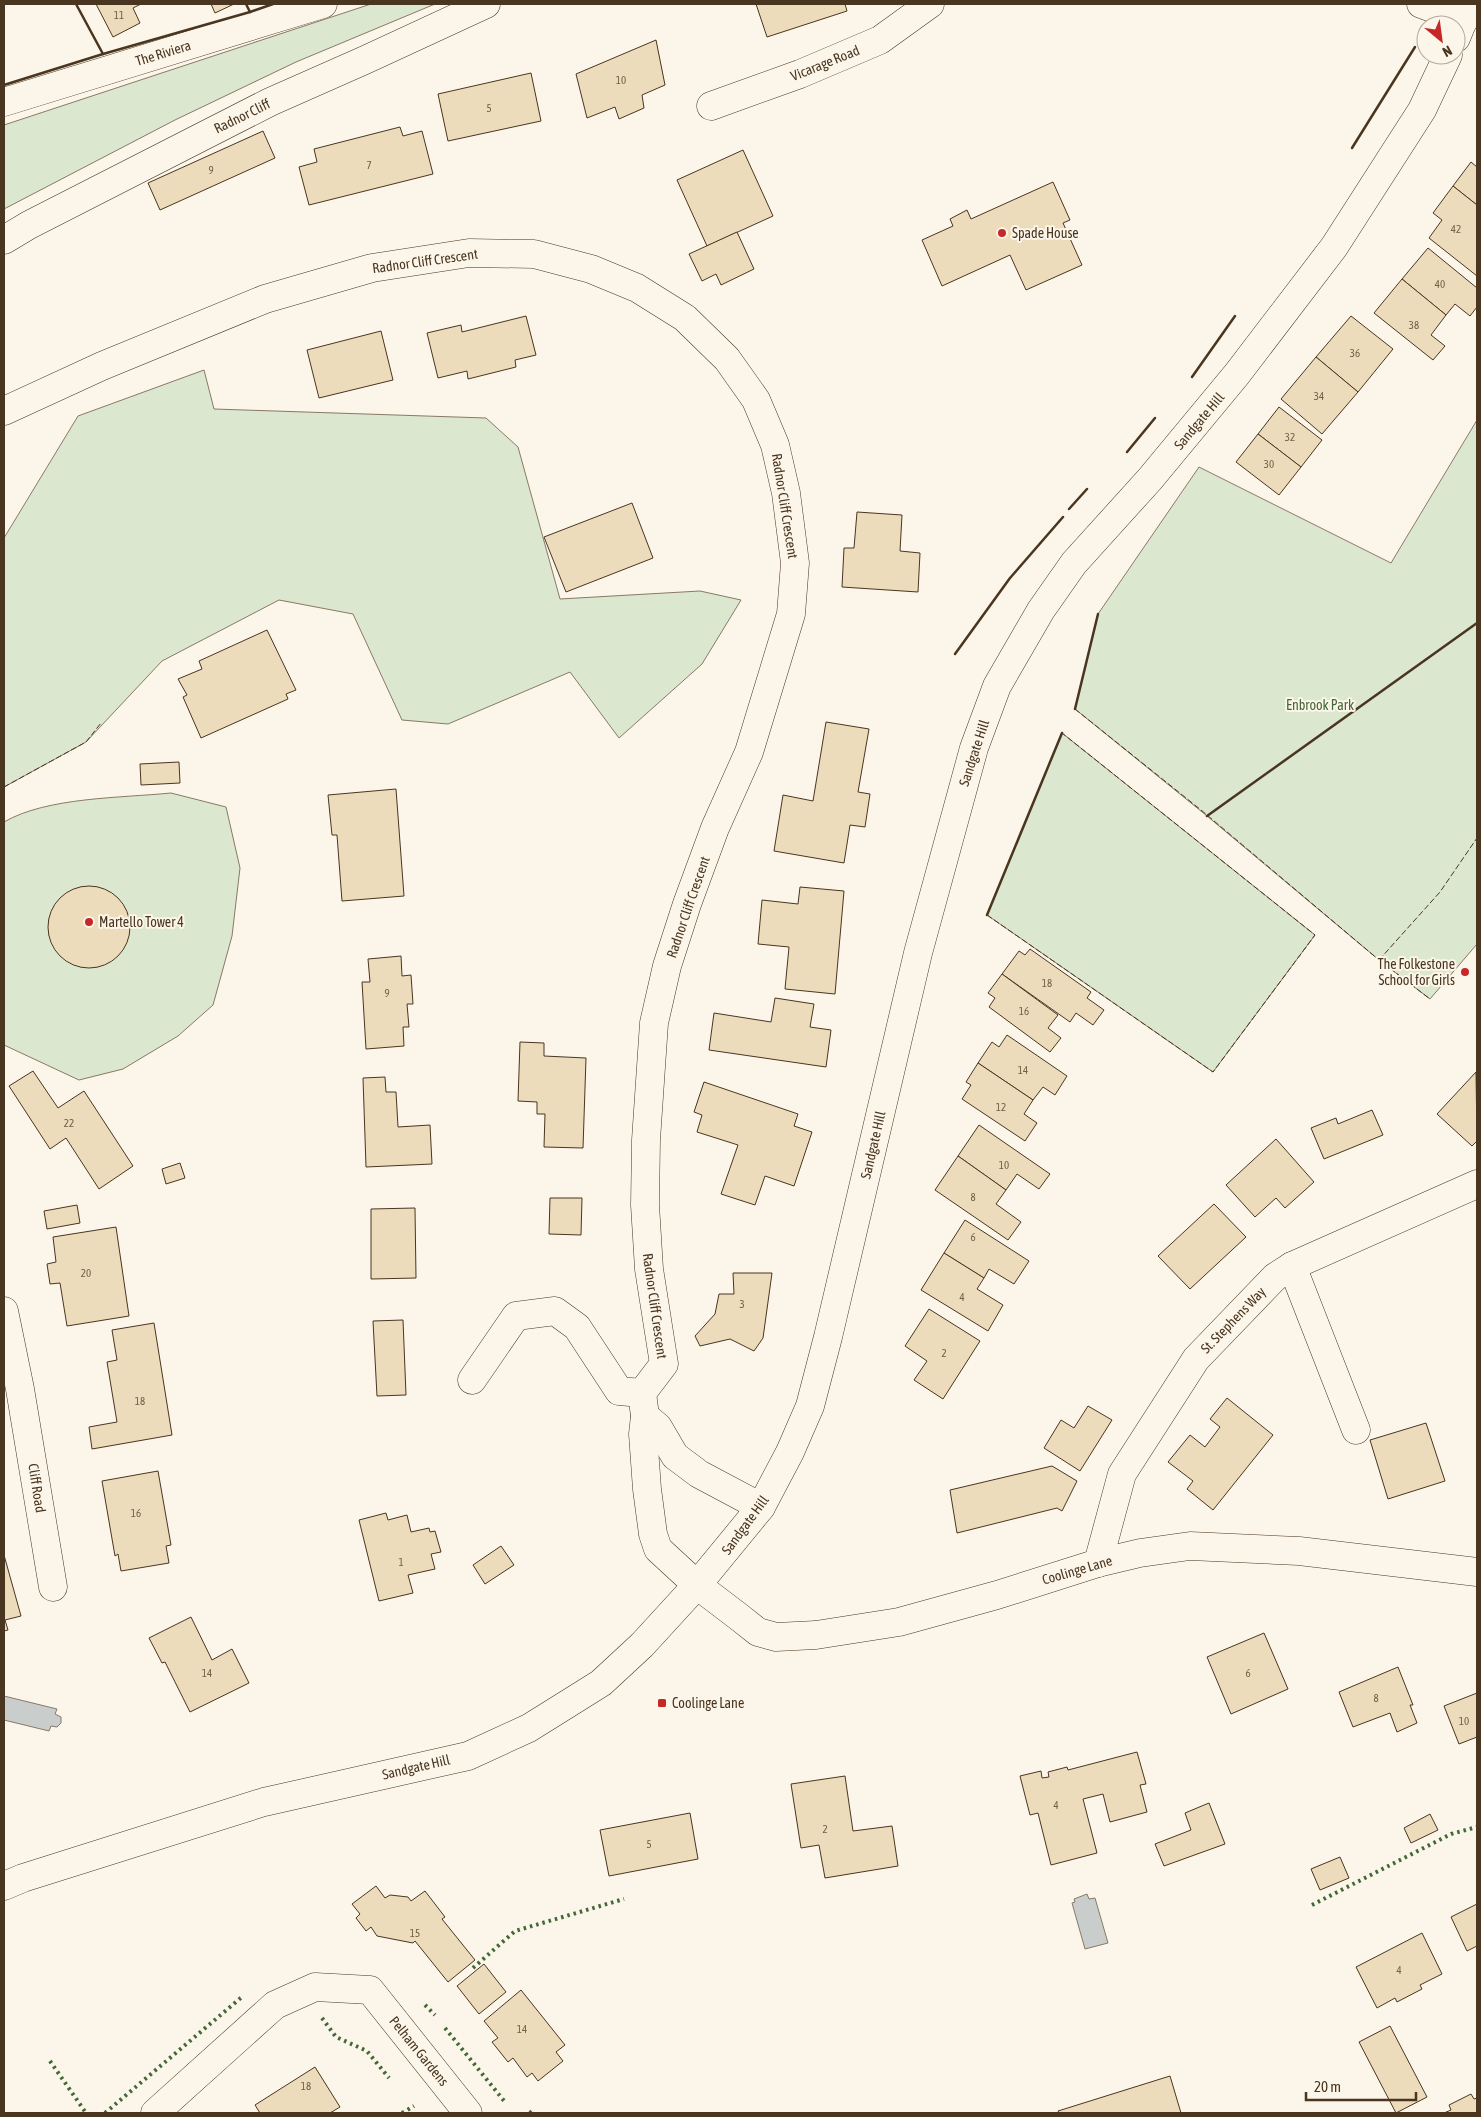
<svg xmlns="http://www.w3.org/2000/svg" width="1481" height="2117" viewBox="0 0 1481 2117" font-family="'Asap Condensed',sans-serif">
  <style>
    .green { fill: #dce7d0; stroke: #887966 }
    .water { fill: #c9cecd; stroke: #887966 }
    .building { fill: #ecdcbc; stroke: #4a3520 }
    .lines { fill: none; stroke-linecap: round; stroke-linejoin: round }
    .minor-casing { stroke: #4a3520; stroke-width: 29 }
    .highway-casing { stroke: #4a3520; stroke-width: 29 }
    .minor { stroke: #fbf6e9; stroke-width: 28 }
    .highway { stroke: #fbf6e9; stroke-width: 28 }
    .hedge { stroke: #436837; stroke-width: 4; stroke-dasharray: 2.5 4; stroke-linecap: butt }
    .fence { stroke: #4a3520; stroke-width: 1; stroke-dasharray: 6 2.5; stroke-linecap: butt }
    .wall { stroke: #4a3520; stroke-width: 2.5 }
    .poi-dot { fill: #c62828; stroke: #fbf6e9; stroke-width: 2 }
    .labels { text-anchor: middle; dominant-baseline: central; stroke-width: 4; stroke-linejoin: round; paint-order: stroke }
    .number-label { font-size: 11px; fill: #725f47 }
    .street-label { font-size: 14px; fill: #4a3520; stroke: #fbf6e9 }
    .poi-label { font-size: 14px; fill: #4a3520; stroke: #fbf6e9; text-anchor: start }
    .park-label { font-size: 14px; fill: #436837; stroke: #fbf6e9 }
  </style>
  <rect width="100%" height="100%" fill="#fbf6e9"/>
  <g class="green">
    <polygon points="371,4 435,4 296,62 175,120 4,209 4,125"/>
    <polygon points="204,370 214,409 486,418 518,447 560,599 700,591 741,600 702,664 619,738 570,672 448,724 402,720 353,614 279,600 162,661 86,742 4,787 4,538 78,416"/>
    <polygon points="1477,420 1477,944 1430,999 1379,960 1207,816 1075,709 1098,614 1199,467 1391,563"/>
    <polygon points="1062,733 1315,935 1213,1072 987,915"/>
    <path d="M171,793L226,807L240,868L232,936L213,1005L178,1036L123,1069L79,1080L4,1045V822C47,797 121,798 171,793Z"/>
  </g>
  <g class="water">
    <polygon points="4,1696 57,1709 55,1714 61,1717 61,1723 57,1727 51,1726 49,1731 4,1720"/>
    <polygon points="1087,1894 1089,1899 1095,1898 1108,1943 1085,1949 1072,1903 1075,1902 1074,1899"/>
  </g>
  <g class="building">
    <polygon points="96,4 141,4 133,8 140,23 113,37"/>
    <polygon points="211,4 234,4 215,13"/>
    <polygon points="756,4 845,4 847,11 767,37"/>
    <polygon points="656,40 665,85 642,95 644,108 619,119 615,107 587,118 576,74"/>
    <polygon points="531,73 541,121 448,141 438,94"/>
    <polygon points="400,127 403,136 422,131 433,174 309,205 299,167 317,162 314,149"/>
    <polygon points="263,131 275,158 160,210 148,183"/>
    <polygon points="743,150 773,216 707,246 677,180"/>
    <polygon points="1471,162 1477,167 1477,205 1453,186"/>
    <polygon points="1053,182 1070,220 1063,223 1082,265 1026,290 1010,255 942,286 922,240 953,226 950,219 967,210 971,219"/>
    <polygon points="1453,186 1477,205 1477,276 1429,238 1442,220 1433,213"/>
    <polygon points="737,232 754,269 721,285 716,274 702,281 689,254"/>
    <polygon points="1428,248 1477,288 1477,307 1470,316 1455,304 1446,315 1402,279"/>
    <polygon points="1402,279 1446,315 1431,335 1445,346 1433,360 1374,313"/>
    <polygon points="526,316 536,355 515,360 516,367 468,379 467,371 438,378 427,333 461,325 462,332"/>
    <polygon points="1351,316 1393,349 1358,392 1316,357"/>
    <polygon points="381,331 393,380 319,398 307,350"/>
    <polygon points="1316,357 1358,392 1322,434 1281,399"/>
    <polygon points="1279,407 1322,440 1301,467 1258,434"/>
    <polygon points="1258,434 1301,467 1279,495 1236,462"/>
    <polygon points="632,503 653,558 566,592 544,537"/>
    <polygon points="857,512 902,515 900,551 920,553 918,592 842,587 844,548 854,548"/>
    <polygon points="267,630 296,690 286,694 288,699 201,738 183,697 187,695 178,679 202,669 199,661"/>
    <polygon points="826,722 869,729 858,792 870,794 865,827 850,825 844,863 774,851 783,795 813,801"/>
    <polygon points="179,762 180,783 141,785 140,764"/>
    <polygon points="396,789 404,896 342,901 337,835 332,835 328,795"/>
    <circle cx="89" cy="927" r="41"/>
    <polygon points="800,887 844,891 835,994 785,989 789,947 758,944 762,900 798,904"/>
    <polygon points="1030,949 1091,992 1087,998 1104,1010 1093,1025 1076,1013 1070,1022 1002,974 1019,951 1025,955"/>
    <polygon points="401,956 402,976 411,975 413,1004 407,1004 409,1027 403,1027 404,1046 366,1049 362,982 370,982 368,959"/>
    <polygon points="1002,974 1058,1015 1048,1028 1061,1038 1050,1052 989,1007 995,998 988,993"/>
    <polygon points="775,998 814,1004 810,1027 831,1030 826,1067 709,1050 714,1013 771,1022"/>
    <polygon points="1007,1035 1067,1076 1055,1095 1043,1087 1033,1100 978,1063 992,1042 999,1047"/>
    <polygon points="520,1042 544,1043 544,1056 586,1058 583,1148 544,1147 545,1114 537,1114 537,1102 518,1101"/>
    <polygon points="978,1063 1033,1100 1024,1114 1037,1123 1025,1141 962,1099 971,1085 966,1082"/>
    <polygon points="33,1071 58,1108 84,1091 133,1166 99,1189 66,1138 50,1149 9,1086"/>
    <polygon points="1476,1072 1477,1141 1472,1146 1437,1114"/>
    <polygon points="385,1077 386,1092 396,1092 398,1127 430,1125 432,1164 366,1167 363,1078"/>
    <polygon points="704,1082 798,1114 794,1126 812,1132 794,1186 765,1176 755,1205 721,1194 738,1145 697,1132 702,1115 694,1112"/>
    <polygon points="1372,1110 1383,1135 1324,1159 1311,1128 1336,1118 1338,1124"/>
    <polygon points="979,1125 1050,1174 1039,1189 1017,1174 1006,1190 958,1156"/>
    <polygon points="1276,1139 1314,1182 1285,1208 1276,1198 1255,1217 1226,1185"/>
    <polygon points="958,1156 1006,1190 996,1204 1021,1222 1008,1240 935,1190"/>
    <polygon points="180,1163 185,1178 166,1184 162,1169"/>
    <polygon points="550,1198 582,1198 581,1235 549,1234"/>
    <polygon points="1214,1204 1246,1237 1190,1289 1158,1256"/>
    <polygon points="77,1205 80,1223 47,1229 44,1211"/>
    <polygon points="415,1208 416,1278 371,1279 371,1209"/>
    <polygon points="965,1220 1029,1261 1014,1284 989,1269 984,1278 944,1253"/>
    <polygon points="116,1227 129,1316 67,1326 60,1283 50,1284 47,1264 56,1262 53,1237"/>
    <polygon points="944,1253 984,1278 977,1289 1003,1305 988,1331 921,1290"/>
    <polygon points="733,1273 772,1273 763,1338 754,1351 730,1339 700,1346 695,1336 715,1314 719,1294 734,1294"/>
    <polygon points="929,1309 980,1341 943,1399 914,1380 927,1361 905,1346"/>
    <polygon points="403,1320 406,1395 377,1396 373,1321"/>
    <polygon points="154,1323 172,1435 92,1449 89,1427 117,1422 107,1362 117,1360 112,1330"/>
    <polygon points="1227,1398 1273,1435 1213,1510 1187,1489 1193,1481 1168,1462 1190,1435 1205,1447 1220,1427 1210,1419"/>
    <polygon points="1088,1406 1112,1420 1080,1471 1044,1448 1061,1420 1074,1428"/>
    <polygon points="1426,1423 1445,1481 1388,1499 1370,1440"/>
    <polygon points="1052,1466 1077,1481 1062,1511 1057,1508 957,1533 950,1490"/>
    <polygon points="158,1471 171,1545 166,1546 169,1563 121,1571 118,1554 115,1556 102,1481"/>
    <polygon points="386,1513 388,1520 407,1515 411,1532 429,1528 430,1532 435,1531 441,1552 431,1554 435,1569 408,1575 413,1593 379,1601 359,1520"/>
    <polygon points="501,1546 514,1565 485,1584 473,1565"/>
    <polygon points="4,1555 21,1616 5,1620 8,1630 4,1631"/>
    <polygon points="191,1617 212,1660 232,1649 249,1683 190,1712 165,1662 162,1663 149,1638"/>
    <polygon points="1264,1633 1288,1689 1231,1714 1207,1657"/>
    <polygon points="1398,1667 1413,1705 1410,1705 1417,1723 1397,1732 1390,1713 1353,1727 1339,1692"/>
    <polygon points="1477,1693 1477,1737 1459,1744 1444,1706"/>
    <polygon points="1137,1752 1146,1784 1140,1785 1147,1812 1110,1822 1103,1794 1083,1799 1097,1853 1051,1865 1038,1813 1030,1815 1020,1776 1041,1771 1042,1778 1049,1777 1048,1772 1067,1767 1068,1770"/>
    <polygon points="845,1776 853,1831 892,1826 898,1866 825,1878 819,1845 801,1848 791,1784"/>
    <polygon points="1209,1803 1225,1844 1164,1866 1155,1844 1191,1830 1185,1813"/>
    <polygon points="690,1813 698,1859 609,1876 600,1830"/>
    <polygon points="1430,1814 1438,1830 1411,1843 1404,1828"/>
    <polygon points="1340,1857 1349,1878 1320,1890 1311,1869"/>
    <polygon points="376,1886 385,1898 390,1895 408,1897 411,1901 425,1891 445,1917 442,1919 475,1960 448,1982 415,1941 413,1943 377,1936 371,1927 366,1931 356,1918 360,1914 352,1904"/>
    <polygon points="1477,1904 1477,1946 1467,1951 1451,1917"/>
    <polygon points="1422,1933 1442,1974 1420,1985 1422,1989 1397,2002 1395,1998 1377,2008 1356,1967"/>
    <polygon points="484,1964 506,1992 479,2014 457,1986"/>
    <polygon points="521,1990 565,2045 556,2052 563,2061 538,2081 532,2073 527,2077 513,2058 508,2062 492,2042 498,2038 484,2021"/>
    <polygon points="1390,2026 1427,2097 1396,2113 1359,2042"/>
    <polygon points="315,2067 340,2107 330,2113 260,2113 255,2105"/>
    <polygon points="1170,2076 1181,2113 1059,2113 1058,2111"/>
    <polygon points="1471,2094 1474,2099 1477,2098 1477,2113 1444,2113 1451,2110 1449,2105"/>
  </g>
  <g class="lines">
    <g class="minor-casing">
      <g id="minor">
        <polyline points="1421,4 1464,20"/>
        <polyline points="4,102 323,4"/>
        <polyline points="711,106 800,74 880,40 930,4"/>
        <polyline points="4,240 29,225 270,102 365,60 486,4"/>
        <polyline points="4,411 102,366 265,299 372,268 469,253 534,254 591,269 637,288 685,318 727,359 756,400 775,445 786,493 795,563 791,614 749,752 715,828 687,904 667,966 654,1023 646,1140 645,1205 649,1269 664,1364 642,1393 645,1416 643,1434 647,1489 653,1534 658,1549 697,1585 739,1617 758,1632 776,1637 816,1635 899,1622 997,1595 1098,1563 1140,1553 1190,1546 1299,1551 1477,1572"/>
        <polyline points="1292,1266 1356,1430"/>
        <polyline points="4,1311 20,1389 53,1587"/>
        <polyline points="472,1380 516,1316 555,1311 577,1327 619,1391 642,1393"/>
        <polyline points="645,1416 658,1427 675,1456 699,1474 761,1507"/>
        <polyline points="1098,1563 1122,1474 1196,1359 1275,1277 1292,1266 1477,1184"/>
        <polyline points="155,2113 275,2005 315,1987 370,1990 468,2113"/>
      </g>
    </g>
    <g class="highway-casing">
      <g id="highway">
        <polyline points="1456,38 1470,4"/>
        <polyline points="4,1886 23,1878 264,1802 468,1756 529,1728 601,1683 642,1645 697,1585 761,1507 790,1452 810,1406 828,1337 918,953 974,748 997,686 1041,610 1074,563 1150,479 1237,374 1334,247 1422,110 1448,55"/>
      </g>
    </g>
    <use href="#minor" class="minor"/>
    <use href="#highway" class="highway"/>
    <g class="hedge">
      <polyline points="1312,1905 1451,1834 1477,1827"/>
      <polyline points="473,1968 515,1931 624,1899"/>
      <polyline points="425,2005 435,2015"/>
      <polyline points="322,2018 336,2037 367,2051 389,2078"/>
      <polyline points="445,2028 505,2102"/>
      <polyline points="50,2061 86,2113"/>
      <polyline points="105,2113 243,1996"/>
      <polyline points="402,2113 414,2106"/>
      <polyline points="530,2113 533,2110"/>
    </g>
    <g class="fence">
      <polyline points="1075,709 1201,810 1379,960 1430,999"/>
      <polyline points="4,787 86,742 101,723"/>
      <polyline points="987,915 1213,1072 1315,935 1062,733"/>
      <polyline points="1379,960 1440,892 1477,838"/>
    </g>
    <g class="wall">
      <polyline points="250,12 273,4"/>
      <polyline points="103,54 250,12 246,4"/>
      <polyline points="4,85 103,54 76,4"/>
      <polyline points="1352,148 1415,47"/>
      <polyline points="1192,377 1235,316"/>
      <polyline points="1127,452 1155,418"/>
      <polyline points="1069,509 1087,489"/>
      <polyline points="955,654 1010,578 1063,517"/>
      <polyline points="1075,709 1098,614"/>
      <polyline points="1207,816 1477,623"/>
      <polyline points="987,915 1062,733"/>
    </g>
  </g>
  <g class="poi-dot">
    <circle cx="1002" cy="233" r="5"/>
    <circle cx="89" cy="922" r="5"/>
    <circle cx="1465" cy="972" r="5"/>
    <rect x="657" y="1698" width="10" height="10" rx="2.5"/>
  </g>
  <g class="labels">
    <g class="number-label">
      <text x="119" y="15">11</text>
      <text x="621" y="80">10</text>
      <text x="489" y="108">5</text>
      <text x="369" y="165">7</text>
      <text x="211" y="170">9</text>
      <text x="1456" y="229">42</text>
      <text x="1440" y="284">40</text>
      <text x="1414" y="325">38</text>
      <text x="1355" y="353">36</text>
      <text x="1319" y="396">34</text>
      <text x="1290" y="437">32</text>
      <text x="1269" y="464">30</text>
      <text x="1047" y="983">18</text>
      <text x="387" y="993">9</text>
      <text x="1024" y="1011">16</text>
      <text x="1023" y="1070">14</text>
      <text x="1001" y="1107">12</text>
      <text x="69" y="1123">22</text>
      <text x="1004" y="1165">10</text>
      <text x="973" y="1197">8</text>
      <text x="973" y="1237">6</text>
      <text x="86" y="1273">20</text>
      <text x="962" y="1297">4</text>
      <text x="742" y="1304">3</text>
      <text x="944" y="1353">2</text>
      <text x="140" y="1401">18</text>
      <text x="136" y="1513">16</text>
      <text x="401" y="1562">1</text>
      <text x="207" y="1673">14</text>
      <text x="1248" y="1673">6</text>
      <text x="1376" y="1698">8</text>
      <text x="1464" y="1721">10</text>
      <text x="1056" y="1805">4</text>
      <text x="825" y="1829">2</text>
      <text x="649" y="1844">5</text>
      <text x="415" y="1933">15</text>
      <text x="1399" y="1970">4</text>
      <text x="522" y="2029">14</text>
      <text x="306" y="2086">18</text>
    </g>
    <g class="street-label">
      <text transform="translate(163 53) rotate(-17)">The Riviera</text>
      <text transform="translate(825 63) rotate(-22)">Vicarage Road</text>
      <text transform="translate(242 116) rotate(-26)">Radnor Cliff</text>
      <text transform="translate(425 261) rotate(-8)">Radnor Cliff Crescent</text>
      <text transform="translate(1199 421) rotate(-50)">Sandgate Hill</text>
      <text transform="translate(785 506) rotate(81)">Radnor Cliff Crescent</text>
      <text transform="translate(974 753) rotate(-72)">Sandgate Hill</text>
      <text transform="translate(688 907) rotate(-71)">Radnor Cliff Crescent</text>
      <text transform="translate(873 1145) rotate(-77)">Sandgate Hill</text>
      <text transform="translate(655 1306) rotate(82)">Radnor Cliff Crescent</text>
      <text transform="translate(1233 1320) rotate(-46)">St. Stephens Way</text>
      <text transform="translate(37 1488) rotate(81)">Cliff Road</text>
      <text transform="translate(745 1525) rotate(-54)">Sandgate Hill</text>
      <text transform="translate(1077 1570) rotate(-16)">Coolinge Lane</text>
      <text transform="translate(416 1767) rotate(-13)">Sandgate Hill</text>
      <text transform="translate(419 2051) rotate(51)">Pelham Gardens</text>
    </g>
    <g class="poi-label">
      <text x="1012" y="233">Spade House</text>
      <text x="99" y="922">Martello Tower 4</text>
      <text x="1455" y="964" text-anchor="end">The Folkestone<tspan x="1455" dy="16">School for Girls</tspan></text>
      <text x="672" y="1703">Coolinge Lane</text>
    </g>
    <g class="park-label">
      <text x="1320" y="705">Enbrook Park</text>
    </g>
  </g>
  <rect width="1481" height="2117" fill="none" stroke="#4a3520" stroke-width="10"/>
  <g transform="translate(1441 40) rotate(151)"><circle r="24" fill="#fbf6e9" stroke="#b4a999"/>
  <path d="M0-4L9 19L0 12L-9 19Z" fill="#c62828"/>
  <text y="-8" font-size="14" font-weight="bold" text-anchor="middle" fill="#4a3520">N</text>
  </g>
  <path d="M1306 2092v8h110v-8" fill="none" stroke="#4a3520" stroke-width="2.5"/>
  <text x="1314" y="2092" font-size="15" fill="#4a3520" stroke="#fbf6e9" stroke-width="4" paint-order="stroke">20 m</text>
</svg>
